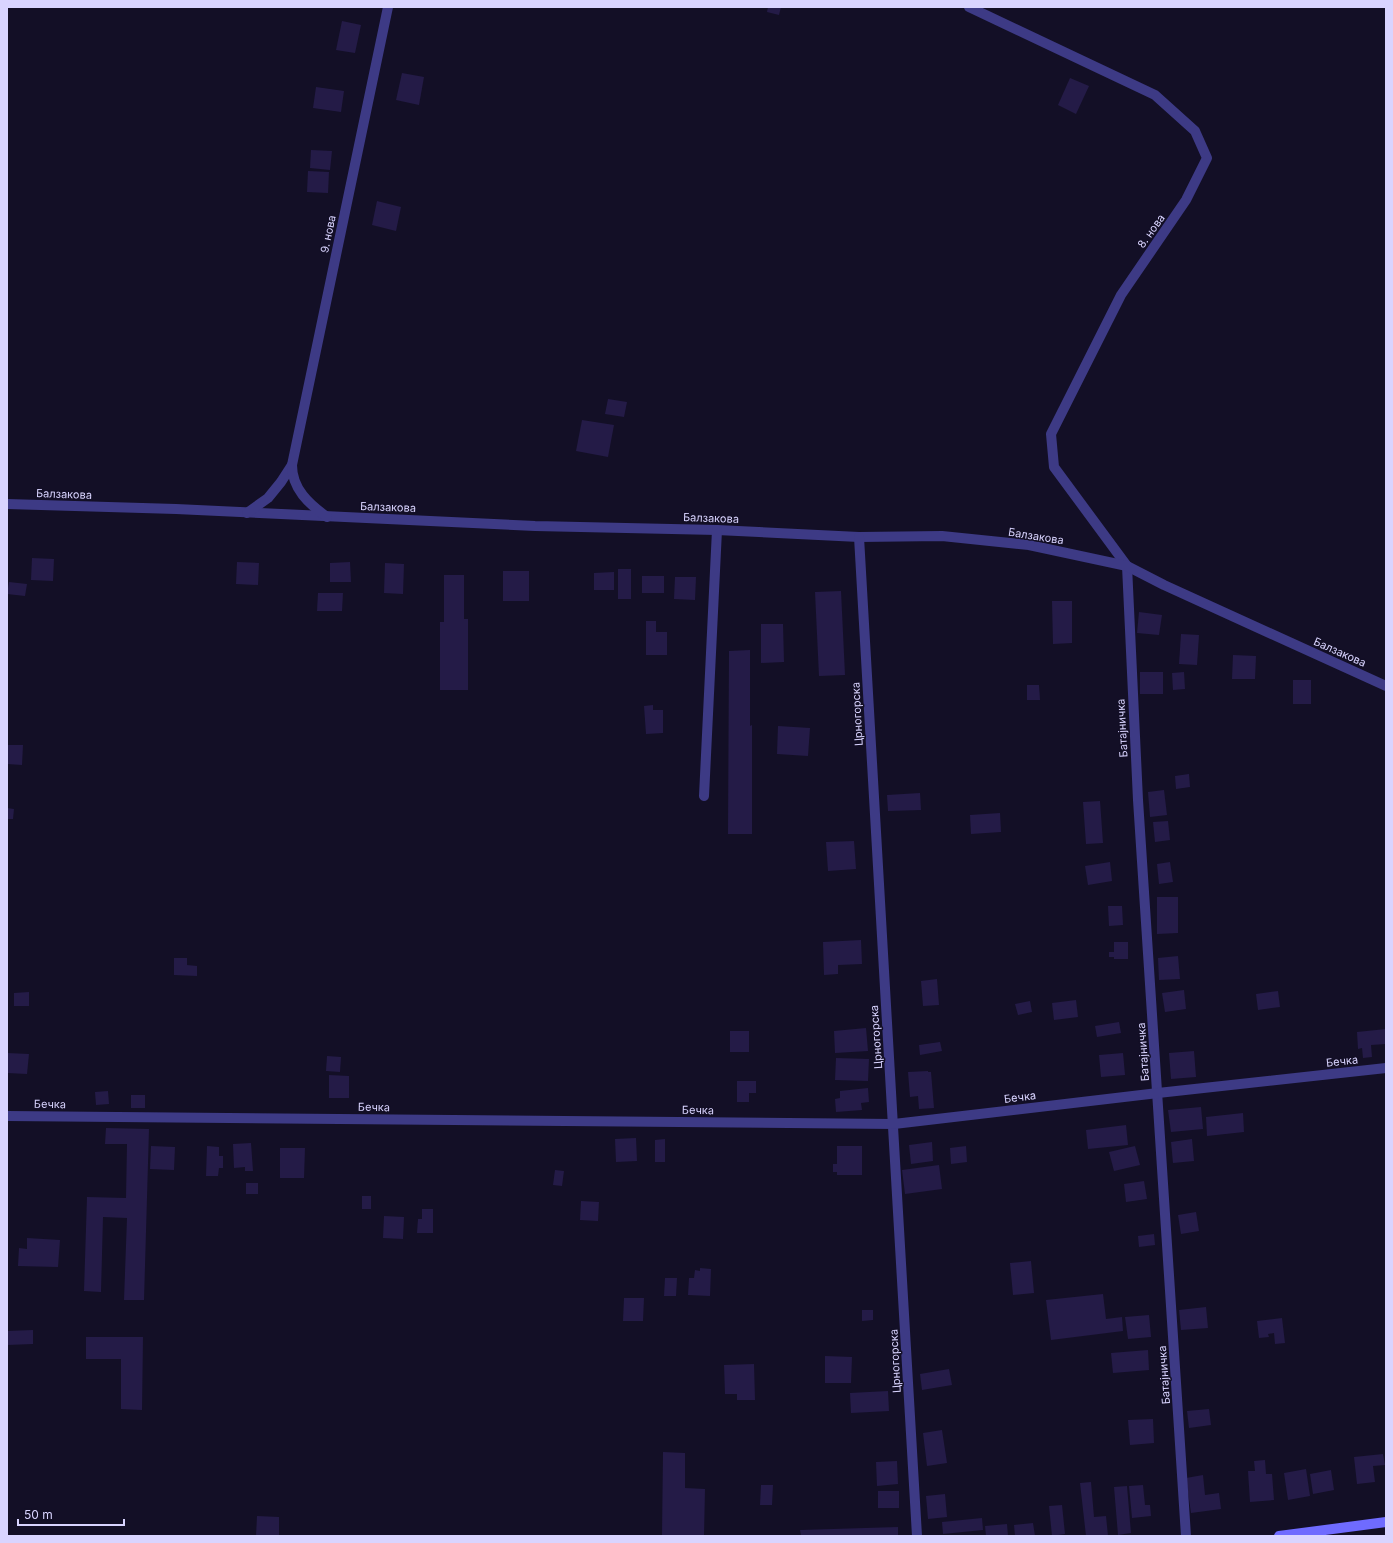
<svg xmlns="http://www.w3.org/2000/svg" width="1393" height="1543" viewBox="0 0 1393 1543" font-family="Inter,sans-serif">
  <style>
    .building { fill: #241b47 }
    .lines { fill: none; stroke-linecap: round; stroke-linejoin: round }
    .minor { stroke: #3d3a85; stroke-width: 10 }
    .secondary { stroke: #6f6bff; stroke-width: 10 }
    .labels { text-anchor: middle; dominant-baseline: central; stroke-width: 3; stroke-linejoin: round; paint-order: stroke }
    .street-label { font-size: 11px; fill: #d9d4ff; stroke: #130f26 }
  </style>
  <rect width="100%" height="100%" fill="#130f26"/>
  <g class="building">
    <polygon points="768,7 781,7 779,15 767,12"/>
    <polygon points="342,21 361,25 355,53 336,50"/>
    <polygon points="402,73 424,77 419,105 396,100"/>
    <polygon points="1070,78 1089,86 1076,114 1058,105"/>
    <polygon points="316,87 344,91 341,112 313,108"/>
    <polygon points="311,150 332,151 330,170 310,168"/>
    <polygon points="308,171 329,172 328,193 307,192"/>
    <polygon points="377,201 401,207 396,231 372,225"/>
    <polygon points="608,399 627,402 624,417 605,414"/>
    <polygon points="582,420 614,425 608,457 576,451"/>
    <polygon points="32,558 54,559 53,581 31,580"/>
    <polygon points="237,562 259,563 258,585 236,584"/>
    <polygon points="350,562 351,582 330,582 330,563"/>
    <polygon points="385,563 404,564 403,594 384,593"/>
    <rect x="618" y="569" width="13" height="30"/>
    <rect x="503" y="571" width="26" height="30"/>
    <polygon points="614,572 614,590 594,590 594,573"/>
    <polygon points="444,575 464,575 464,619 468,619 468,690 440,690 440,622 444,622"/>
    <rect x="642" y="576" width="22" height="17"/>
    <polygon points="675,577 696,577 695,600 674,599"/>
    <polygon points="9,582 27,584 25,596 7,594"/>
    <polygon points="841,591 845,675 819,676 815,592"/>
    <polygon points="318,593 343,593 342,611 317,611"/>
    <polygon points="1052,601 1072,601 1072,643 1053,644"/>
    <polygon points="1139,612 1162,615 1159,635 1137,633"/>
    <polygon points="646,621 656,621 656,632 667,632 667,655 646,655"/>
    <polygon points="761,624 783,624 784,662 761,663"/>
    <polygon points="1181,634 1199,635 1197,665 1179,664"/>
    <polygon points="750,650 750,726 752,725 752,834 728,834 729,651"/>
    <polygon points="1233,655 1256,656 1255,679 1232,679"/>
    <rect x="1140" y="672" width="23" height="22"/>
    <polygon points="1184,672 1185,689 1173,690 1172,673"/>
    <rect x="1293" y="680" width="18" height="24"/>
    <polygon points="1027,685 1039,685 1040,700 1027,700"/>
    <polygon points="653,705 653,710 663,710 663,733 646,734 644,706"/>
    <polygon points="778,726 810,728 808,756 777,754"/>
    <polygon points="7,745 23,745 22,765 7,764"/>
    <polygon points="1189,774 1190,787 1176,789 1175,776"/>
    <polygon points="1164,790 1167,815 1150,817 1148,792"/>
    <polygon points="920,793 921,810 888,811 887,795"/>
    <polygon points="1100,801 1103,843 1086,844 1083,802"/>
    <polygon points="7,808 14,809 13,819 7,819"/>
    <polygon points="1000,813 1001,832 971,834 970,815"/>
    <polygon points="1168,821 1170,840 1155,842 1153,822"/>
    <polygon points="854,841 856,869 828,871 826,842"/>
    <polygon points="1110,862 1112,881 1088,885 1085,866"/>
    <polygon points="1170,862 1173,882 1159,884 1157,864"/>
    <polygon points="1157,897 1178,897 1178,933 1157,934"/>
    <polygon points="1108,906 1122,906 1123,925 1109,926"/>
    <polygon points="861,940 862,964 838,965 838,974 824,975 823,942"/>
    <polygon points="1114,942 1128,942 1128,959 1114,959 1114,957 1109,957 1109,952 1114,952"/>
    <polygon points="1178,956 1180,979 1159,980 1158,958"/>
    <polygon points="174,958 187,958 187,965 197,966 197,976 174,975"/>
    <polygon points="937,979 939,1005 923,1006 921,981"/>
    <polygon points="1184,990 1186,1009 1165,1012 1162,993"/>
    <polygon points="1278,991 1280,1007 1258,1010 1256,994"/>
    <polygon points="29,992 29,1006 14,1006 14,993"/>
    <polygon points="1076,1000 1078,1017 1054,1020 1052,1003"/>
    <polygon points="1030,1001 1032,1012 1018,1015 1015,1004"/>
    <polygon points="1119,1022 1121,1033 1097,1037 1095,1026"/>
    <polygon points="866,1028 868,1051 835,1053 834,1031"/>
    <polygon points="1386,1029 1386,1044 1371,1045 1372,1057 1363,1058 1362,1048 1358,1049 1357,1032"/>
    <rect x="730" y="1031" width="19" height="21"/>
    <polygon points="940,1042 942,1051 920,1055 919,1045"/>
    <polygon points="1194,1051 1196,1077 1171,1079 1169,1053"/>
    <polygon points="7,1053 29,1054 27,1074 7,1073"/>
    <polygon points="1123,1053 1125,1075 1101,1077 1099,1055"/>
    <polygon points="327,1056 341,1057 340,1072 326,1071"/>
    <polygon points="836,1058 869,1059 868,1081 835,1080"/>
    <polygon points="928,1071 928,1072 931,1072 934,1108 919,1109 918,1096 910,1097 908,1072"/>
    <polygon points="329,1075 349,1076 349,1098 329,1098"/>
    <polygon points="737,1081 756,1081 756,1093 749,1093 749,1102 737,1102"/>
    <polygon points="868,1088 869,1102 861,1103 862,1110 836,1112 835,1099 840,1098 840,1091"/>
    <polygon points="108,1091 109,1104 96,1105 95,1092"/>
    <rect x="131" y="1095" width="14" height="13"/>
    <polygon points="1201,1107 1203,1129 1171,1132 1168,1110"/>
    <polygon points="1243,1113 1244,1132 1207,1136 1206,1117"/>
    <polygon points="1126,1125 1128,1145 1088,1149 1086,1130"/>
    <polygon points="106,1128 149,1129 144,1300 124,1300 127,1218 103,1217 101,1292 84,1291 87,1197 126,1198 127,1144 105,1144"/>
    <polygon points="636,1138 637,1161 616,1162 615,1139"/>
    <polygon points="665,1139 665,1162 655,1162 655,1140"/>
    <polygon points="1192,1139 1194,1161 1173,1163 1171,1142"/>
    <polygon points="932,1142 933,1161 911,1164 909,1145"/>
    <polygon points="251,1143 253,1171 245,1171 245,1167 234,1168 233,1144"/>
    <polygon points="151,1146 175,1147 174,1170 150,1169"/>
    <polygon points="207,1146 219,1147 219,1156 223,1156 223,1168 219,1168 218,1176 206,1176"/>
    <polygon points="837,1146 862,1146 862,1175 837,1175 837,1172 833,1172 833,1164 837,1164"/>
    <polygon points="966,1146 967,1162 951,1164 950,1148"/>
    <polygon points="1135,1146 1140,1165 1114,1171 1109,1152"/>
    <polygon points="280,1148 305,1148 304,1178 280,1178"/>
    <polygon points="939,1165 942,1189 905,1194 902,1170"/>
    <polygon points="555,1170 564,1171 562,1186 553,1185"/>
    <polygon points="1144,1181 1147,1199 1126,1202 1124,1184"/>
    <rect x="246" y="1183" width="12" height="11"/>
    <rect x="362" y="1196" width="9" height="13"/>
    <polygon points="581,1201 599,1202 598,1221 580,1220"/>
    <polygon points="422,1209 433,1209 433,1233 417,1233 418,1219 422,1219"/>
    <polygon points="1196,1212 1199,1231 1181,1234 1178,1215"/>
    <polygon points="384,1216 404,1217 403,1239 383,1238"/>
    <polygon points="1154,1234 1155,1245 1139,1247 1138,1236"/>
    <polygon points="27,1238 60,1240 58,1267 18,1266 19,1248 27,1249"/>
    <polygon points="1031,1261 1034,1293 1013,1295 1010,1263"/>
    <polygon points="700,1268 711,1269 710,1296 688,1295 689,1278 694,1278 695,1270 700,1271"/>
    <polygon points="665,1278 677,1278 676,1296 664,1296"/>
    <polygon points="1103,1294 1106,1319 1122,1317 1123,1331 1051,1340 1046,1300"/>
    <polygon points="624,1298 644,1298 643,1321 623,1321"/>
    <polygon points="1206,1307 1208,1328 1181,1330 1179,1310"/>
    <polygon points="862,1310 873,1310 873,1320 862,1321"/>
    <polygon points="1149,1315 1151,1337 1128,1339 1125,1317"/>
    <polygon points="1282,1318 1285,1343 1275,1344 1274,1333 1268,1334 1269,1337 1259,1338 1257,1321"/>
    <polygon points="33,1330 33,1344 7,1345 7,1331"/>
    <polygon points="86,1337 143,1337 142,1410 121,1409 121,1359 86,1359"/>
    <polygon points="1148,1350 1149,1370 1113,1373 1111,1353"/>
    <polygon points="825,1356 852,1357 851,1383 825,1383"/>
    <polygon points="754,1364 755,1400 737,1400 737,1394 725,1394 724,1365"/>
    <polygon points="949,1369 952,1385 922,1390 920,1374"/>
    <polygon points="888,1391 889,1411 851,1413 850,1393"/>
    <polygon points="1209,1409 1211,1425 1189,1428 1187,1411"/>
    <polygon points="1153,1419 1154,1443 1130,1445 1128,1420"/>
    <polygon points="942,1430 947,1463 927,1466 923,1433"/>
    <polygon points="663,1452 685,1453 685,1488 705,1489 704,1536 662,1536"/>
    <polygon points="1383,1454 1385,1465 1373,1466 1375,1482 1357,1484 1354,1457"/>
    <polygon points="1265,1460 1266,1474 1272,1474 1274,1500 1250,1502 1248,1471 1255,1471 1254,1461"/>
    <polygon points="897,1461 898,1484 877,1486 876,1462"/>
    <polygon points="1306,1469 1310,1496 1288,1500 1284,1473"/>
    <polygon points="1331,1470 1334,1490 1313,1494 1310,1474"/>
    <polygon points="1203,1475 1205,1495 1219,1493 1221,1509 1191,1513 1186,1478"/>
    <polygon points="1091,1482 1094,1517 1106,1516 1108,1536 1086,1536 1080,1483"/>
    <polygon points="761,1485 773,1485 772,1505 760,1505"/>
    <polygon points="1143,1485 1145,1505 1150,1505 1151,1516 1132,1518 1129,1486"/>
    <polygon points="1127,1486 1131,1533 1118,1535 1114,1487"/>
    <rect x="878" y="1491" width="21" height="17"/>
    <polygon points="945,1494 947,1517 928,1519 926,1496"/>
    <polygon points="1062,1505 1065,1534 1052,1536 1049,1506"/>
    <polygon points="257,1516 279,1517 279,1536 256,1536"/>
    <polygon points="982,1518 983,1530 943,1534 942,1522"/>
    <polygon points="1033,1523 1035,1536 1015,1536 1014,1525"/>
    <polygon points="1007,1524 1008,1536 986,1536 985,1526"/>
    <polygon points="898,1527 898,1536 801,1536 800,1530"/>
  </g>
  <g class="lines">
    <g class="minor">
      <polyline points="969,7 1155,95 1195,131 1207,158 1186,200 1121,295 1051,434 1054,467 1127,566 1138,800 1186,1536"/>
      <polyline points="7,504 176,509 535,526 717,530 859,537 942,536 1029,545 1127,566 1164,585 1386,686"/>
      <polyline points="247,513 268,498 281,482 292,465"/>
      <path d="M327,517C309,504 292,489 292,465L388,7"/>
      <path d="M859,537C877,870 898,1203 917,1536"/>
      <polyline points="704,796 717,530"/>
      <polyline points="7,1116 894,1124 1158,1093 1386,1068"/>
    </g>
    <polyline class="secondary" points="1279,1536 1386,1522"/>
  </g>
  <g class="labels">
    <g class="street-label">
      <text transform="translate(1151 231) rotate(-55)">8. нова</text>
      <text transform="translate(328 234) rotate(-78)">9. нова</text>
      <text transform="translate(64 494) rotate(2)">Балзакова</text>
      <text transform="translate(388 507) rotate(2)">Балзакова</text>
      <text transform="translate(711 518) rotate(2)">Балзакова</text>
      <text transform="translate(1036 536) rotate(9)">Балзакова</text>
      <text transform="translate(1340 652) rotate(24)">Балзакова</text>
      <text transform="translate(857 714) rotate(-93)">Црногорска</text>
      <text transform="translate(1122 728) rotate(-93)">Батајничка</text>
      <text transform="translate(876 1037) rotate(-94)">Црногорска</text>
      <text transform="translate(1143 1052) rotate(-94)">Батајничка</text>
      <text transform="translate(1342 1061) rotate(-6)">Бечка</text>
      <text transform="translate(1020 1097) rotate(-7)">Бечка</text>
      <text transform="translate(50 1104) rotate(1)">Бечка</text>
      <text transform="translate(374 1107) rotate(1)">Бечка</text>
      <text transform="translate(698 1110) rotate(1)">Бечка</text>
      <text transform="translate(895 1361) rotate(-93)">Црногорска</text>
      <text transform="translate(1164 1375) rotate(-94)">Батајничка</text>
    </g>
  </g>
  <rect width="1393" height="1543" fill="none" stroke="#d9d4ff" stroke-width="16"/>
  <path d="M18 1519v6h106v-6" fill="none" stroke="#d9d4ff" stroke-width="2"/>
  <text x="24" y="1519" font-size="12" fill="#d9d4ff" stroke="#130f26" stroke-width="3" paint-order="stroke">50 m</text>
</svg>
